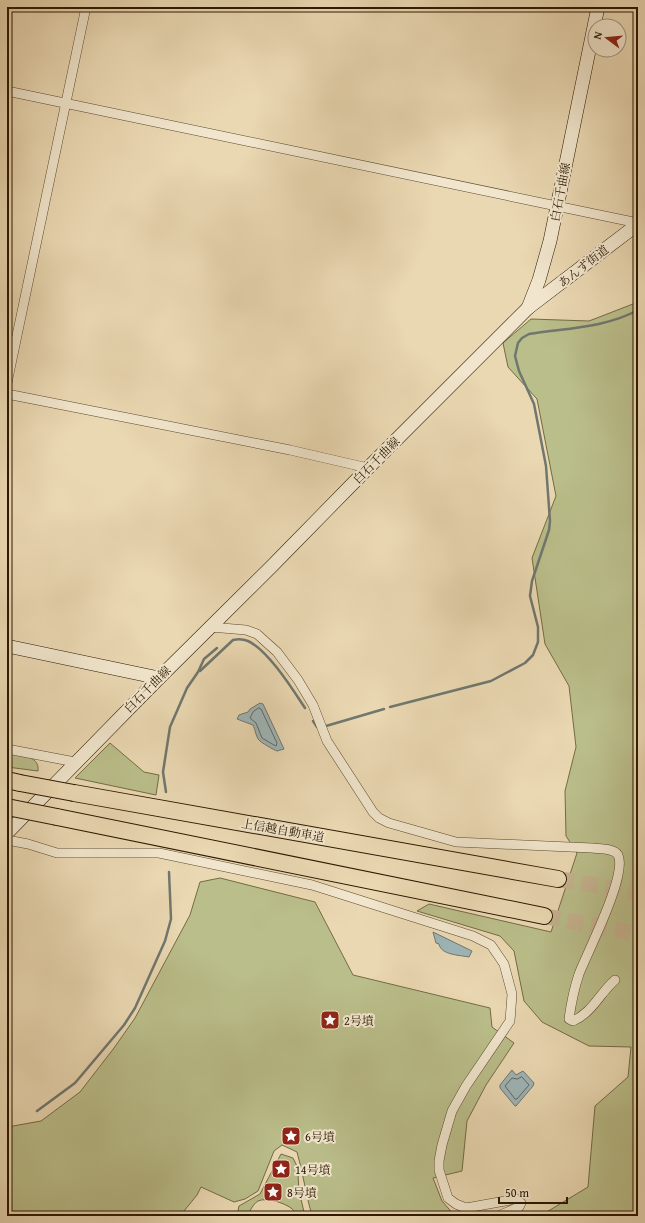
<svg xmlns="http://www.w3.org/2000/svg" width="645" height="1223" viewBox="0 0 645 1223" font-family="'Gentium Book Plus','Noto Serif JP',serif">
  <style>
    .green { fill: #babe8a; stroke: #736b45 }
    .water { fill: #9eb6b9; stroke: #70776f }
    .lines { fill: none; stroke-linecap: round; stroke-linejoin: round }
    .shore { stroke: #65675c; stroke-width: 1 }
    .stream { stroke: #70776f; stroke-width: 2.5 }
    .highway-tunnel { stroke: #c4b28e; stroke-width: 16; stroke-dasharray: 16 8; stroke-linecap: butt }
    .street-casing { stroke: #5c482c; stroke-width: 10 }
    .secondary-casing { stroke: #2c1800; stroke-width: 14 }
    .highway-casing { stroke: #2c1800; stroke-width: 18 }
    .street { stroke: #f1e6cd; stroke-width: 9 }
    .secondary { stroke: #f1e6cd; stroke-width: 13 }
    .highway { stroke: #ead8b2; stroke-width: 16 }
    .highway-bridge-casing { stroke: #2c1800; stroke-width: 18; stroke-linecap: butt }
    .highway-bridge { stroke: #ead8b2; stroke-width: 16 }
    .labels { text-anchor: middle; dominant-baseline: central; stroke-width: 4; stroke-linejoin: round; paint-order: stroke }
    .street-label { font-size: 12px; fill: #2c1800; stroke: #f1e6cd }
    .poi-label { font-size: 12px; fill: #2c1800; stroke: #f1e6cd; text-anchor: start }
  </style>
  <rect width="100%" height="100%" fill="#ead8b2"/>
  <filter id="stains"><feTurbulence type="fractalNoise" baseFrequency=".005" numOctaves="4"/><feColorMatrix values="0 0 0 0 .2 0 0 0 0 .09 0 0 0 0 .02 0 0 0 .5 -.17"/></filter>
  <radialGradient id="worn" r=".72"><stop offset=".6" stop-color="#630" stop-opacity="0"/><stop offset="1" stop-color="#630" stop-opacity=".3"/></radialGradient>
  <g class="green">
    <polygon points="638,301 638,1216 540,1216 588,1187 595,1106 628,1077 631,1047 589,1046 542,1022 524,1001 514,951 500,936 417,911 429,904 551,932 577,853 566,836 565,791 576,747 569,686 545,644 532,558 556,496 537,399 508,367 503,343 531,319 589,321 633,304"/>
    <polygon points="110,743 144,772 159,775 156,795 75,778"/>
    <path d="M7,753C19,755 40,755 38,771L7,767Z"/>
    <path d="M220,878L315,902L353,975L490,1008L492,1027L514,1043L486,1085L467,1121L462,1171L433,1178L442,1201L455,1216H312C306,1195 303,1173 297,1152L282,1145L274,1151L258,1191L245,1199L234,1202L201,1187L197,1195L180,1216H7V1130L13,1126L41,1121L80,1092L114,1048L135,1018L190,915L200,882Z"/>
    <path d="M281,1154L293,1158L296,1164L298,1174L299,1191L305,1216H296C295,1213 294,1210 291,1208C284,1203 267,1197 258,1201C253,1204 250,1211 247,1216H237L239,1206L260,1194Z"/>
  </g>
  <g class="water">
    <path d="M260,703L263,704L284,749L277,751C274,750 260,742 259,740C256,737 255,729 253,725L237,719L239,715L248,712L250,709Z"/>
    <path d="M433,932L472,951L469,957C459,955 441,955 439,944L436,943Z"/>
    <polygon points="512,1070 516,1075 523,1071 534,1083 533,1086 516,1106 515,1106 500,1088 500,1085"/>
  </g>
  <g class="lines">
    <g class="shore">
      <polygon points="259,708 261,709 277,743 276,746 274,745 262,738 256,723 250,718 253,712"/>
      <polygon points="522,1077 529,1085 517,1099 515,1099 505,1086 512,1078 517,1079"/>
    </g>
    <g class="stream">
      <path d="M200,671L233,640C238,639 243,639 248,641C268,650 293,690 305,708"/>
      <path d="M390,707L491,681L525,663L533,655L538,642V627L530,596L532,581L549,530L550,521L546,466L534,404L519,371L515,356L518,343L522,338L529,334C566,328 605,328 638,310"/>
      <polyline points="313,721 317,727 319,727"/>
      <polyline points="326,726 384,709"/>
      <polyline points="166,792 163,772 170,727 187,688 198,672 204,659 217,648"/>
      <polyline points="37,1111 75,1083 124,1025 135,1008 165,941 171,919 169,872"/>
    </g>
    <g class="highway-tunnel">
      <polyline points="558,879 638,892"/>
      <polyline points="544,916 638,934"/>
    </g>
    <g class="street-casing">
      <g id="street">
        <polyline points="7,91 638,223"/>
        <polyline points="7,383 86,7"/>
        <polyline points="7,394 290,450 368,468"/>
        <path d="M210,627L246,630L257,634L277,652L298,680L313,705L327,741L373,812L379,818L389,823L456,842L592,848C599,849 614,848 618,855C628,874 587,953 579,974C574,989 571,1004 569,1019L573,1021C592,1013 600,993 615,980"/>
        <polyline points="7,749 75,762"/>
        <polyline points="7,840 28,844 57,853 159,853 312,885 473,936 491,945 504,964 512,994 510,1021 466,1086 452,1111 442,1145 439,1161 439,1170 448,1198 456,1204 466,1208 516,1199 521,1203 519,1207 498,1216"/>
      </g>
    </g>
    <g class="secondary-casing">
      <g id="secondary">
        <polyline points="528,308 638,224"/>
        <polyline points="7,646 159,678"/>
        <polyline points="7,833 159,678 272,566 368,468 528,308 539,280 550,241 598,7"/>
      </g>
    </g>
    <g class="highway-casing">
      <g id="highway">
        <polyline points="7,780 20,783"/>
        <polyline points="74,793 558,879"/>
        <polyline points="57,817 544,916"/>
      </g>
    </g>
    <use href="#street" class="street"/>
    <use href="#secondary" class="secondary"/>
    <use href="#highway" class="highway"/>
    <g class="highway-bridge-casing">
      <g id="highway-bridge">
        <polyline points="20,783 74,793"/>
        <polyline points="7,807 57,817"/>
      </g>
    </g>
    <use href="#highway-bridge" class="highway-bridge"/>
  </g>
  <defs>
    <g id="sight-square" transform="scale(1)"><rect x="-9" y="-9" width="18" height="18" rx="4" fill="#8f2418" stroke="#f1e6cd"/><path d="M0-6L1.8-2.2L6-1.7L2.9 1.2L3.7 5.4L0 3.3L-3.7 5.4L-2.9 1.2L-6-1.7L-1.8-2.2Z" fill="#fff"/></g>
  </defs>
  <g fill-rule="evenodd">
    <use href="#sight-square" x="330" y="1020"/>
    <use href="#sight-square" x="291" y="1136"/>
    <use href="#sight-square" x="281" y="1169"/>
    <use href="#sight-square" x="273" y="1192"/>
  </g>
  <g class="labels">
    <g class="street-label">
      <text transform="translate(560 192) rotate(-79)">白石千曲線</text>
      <text transform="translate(583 266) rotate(-38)">あんず街道</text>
      <text transform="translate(376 460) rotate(-45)">白石千曲線</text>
      <text transform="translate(147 689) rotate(-45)">白石千曲線</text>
      <text transform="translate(283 830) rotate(10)">上信越自動車道</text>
    </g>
    <g class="poi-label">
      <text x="344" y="1020">2号墳</text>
      <text x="305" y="1136">6号墳</text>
      <text x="295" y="1169">14号墳</text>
      <text x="287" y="1192">8号墳</text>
    </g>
  </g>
  <rect width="645" height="1223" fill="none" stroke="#ead8b2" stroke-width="24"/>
  <rect x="8" y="8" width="629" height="1207" fill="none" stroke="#2c1800" stroke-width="2"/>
  <rect x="12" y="12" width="621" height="1199" fill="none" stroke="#2c1800"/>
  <g transform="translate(607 38) rotate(286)"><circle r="19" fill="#f1e6cd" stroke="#a2947b"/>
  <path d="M0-3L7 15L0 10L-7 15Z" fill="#8f2418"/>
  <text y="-6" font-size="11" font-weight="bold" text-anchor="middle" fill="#2c1800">N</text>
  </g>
  <path d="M499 1197v6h68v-6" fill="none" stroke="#2c1800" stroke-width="2"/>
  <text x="505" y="1197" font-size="12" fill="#2c1800" stroke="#f1e6cd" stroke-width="3" paint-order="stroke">50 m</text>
  <rect width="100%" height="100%" filter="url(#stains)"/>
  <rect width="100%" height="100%" fill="url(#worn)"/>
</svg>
